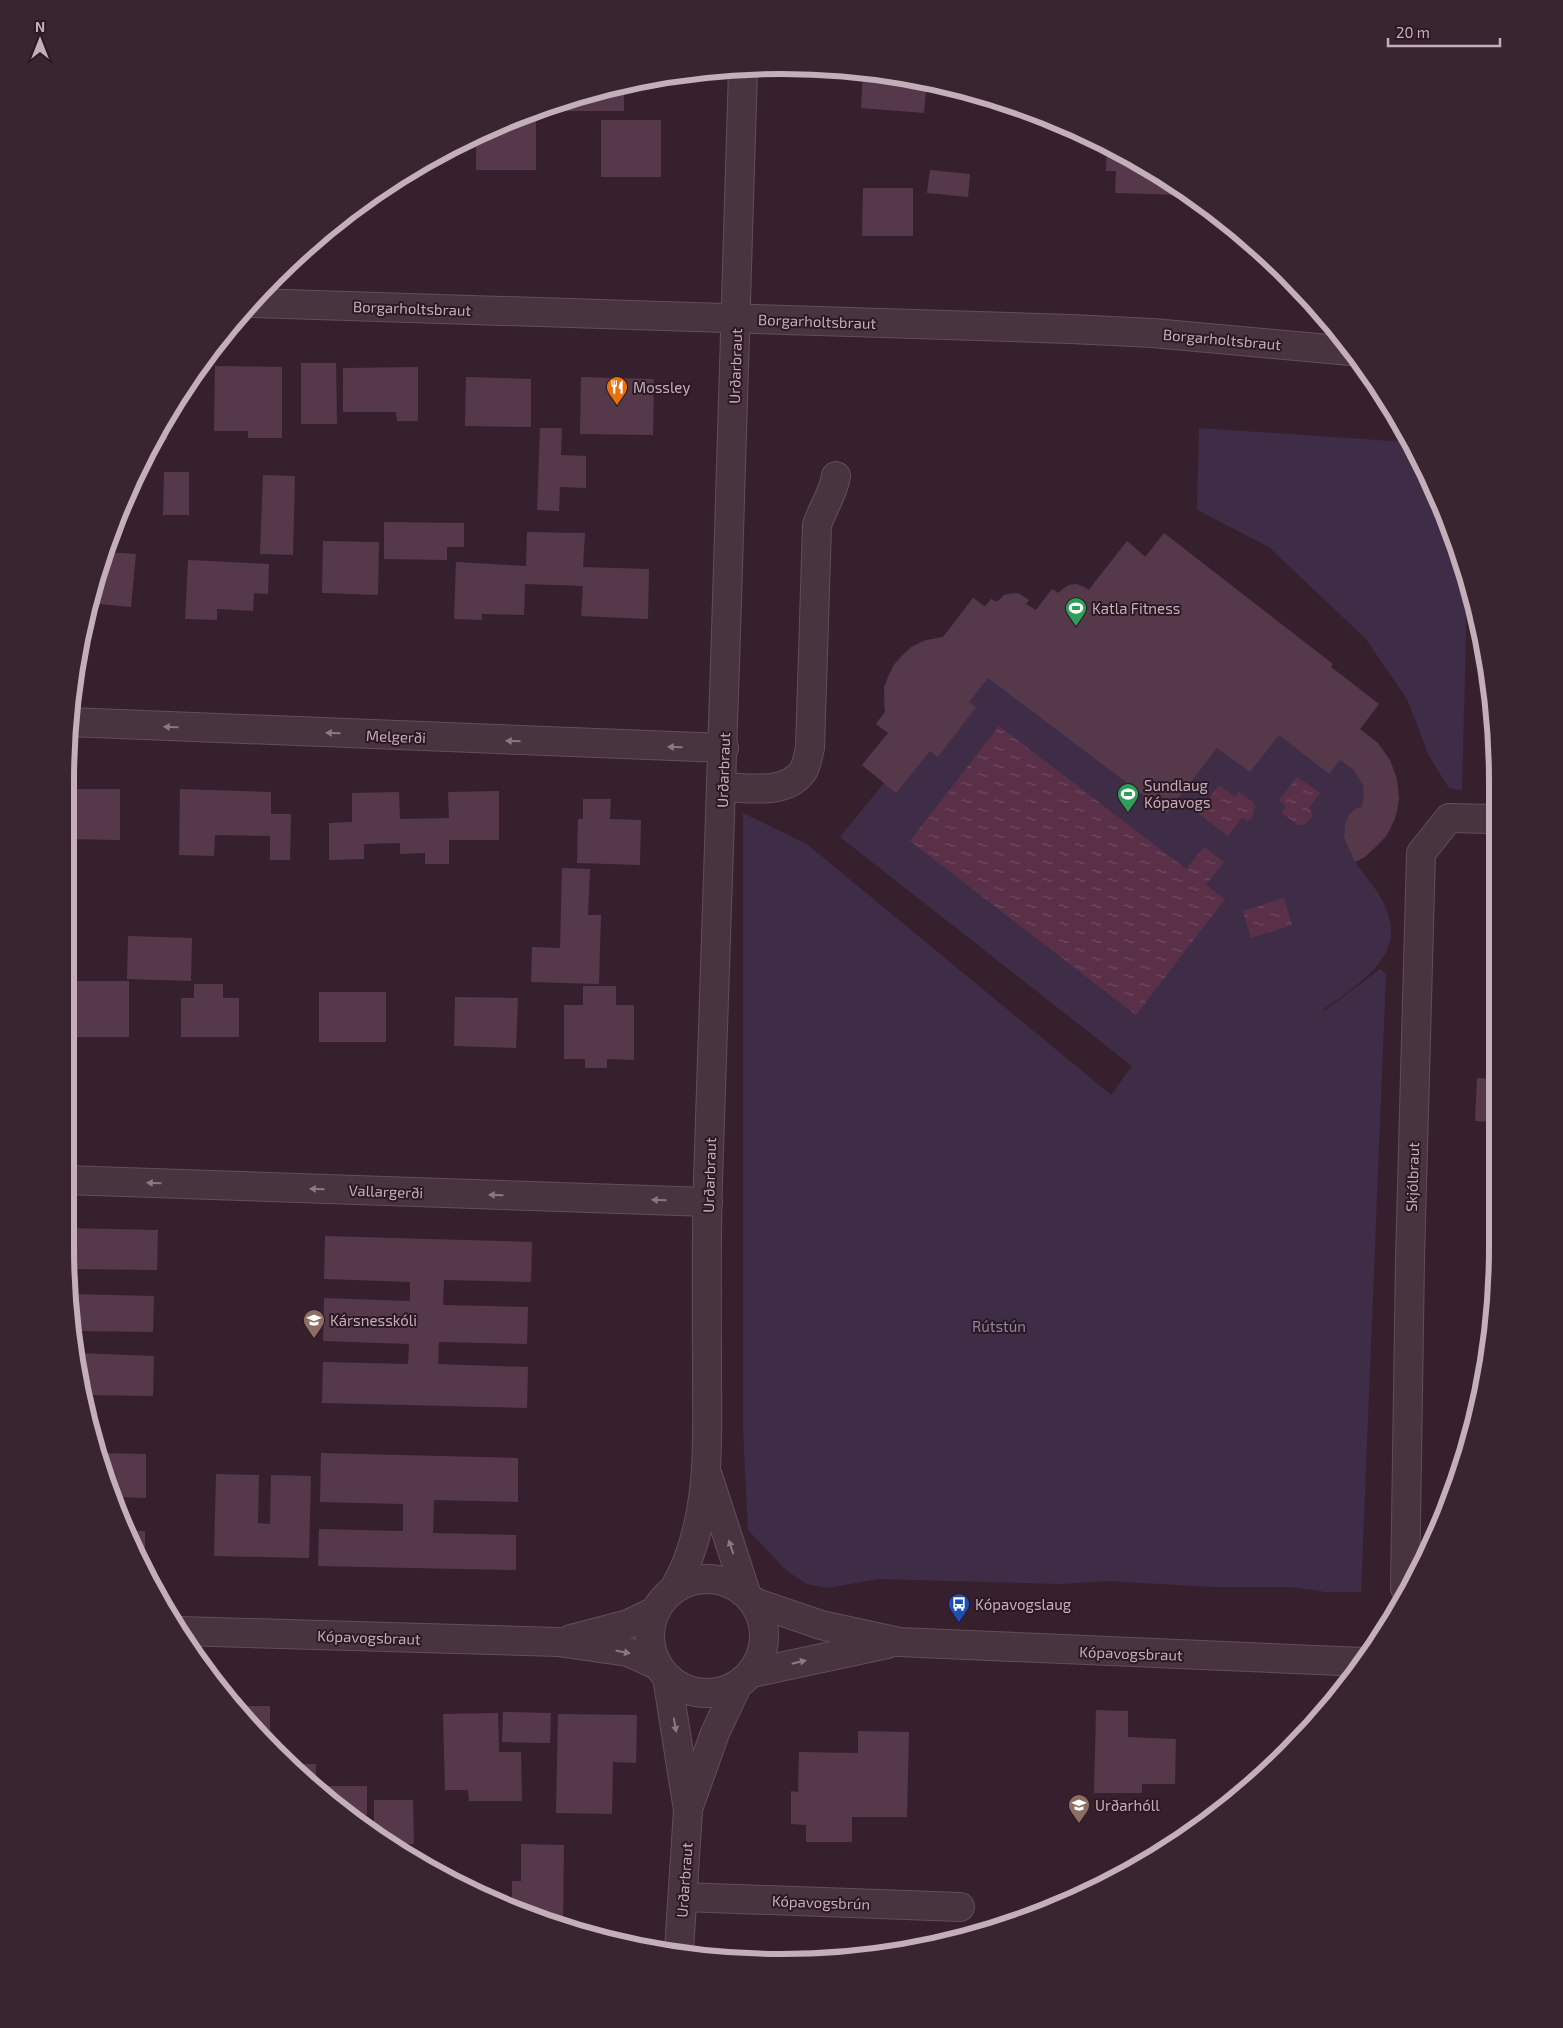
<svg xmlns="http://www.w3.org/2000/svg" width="1563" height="2028" viewBox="0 0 1563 2028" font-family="'Exo 2',sans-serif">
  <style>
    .green { fill: #3f2d47 }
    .water { fill: url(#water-ripples) }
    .building { fill: #55394a }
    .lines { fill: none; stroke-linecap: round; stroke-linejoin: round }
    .minor-casing { stroke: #624e5a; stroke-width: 30 }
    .minor { stroke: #48343f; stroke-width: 28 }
    .oneway { fill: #8c7783 }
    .labels { text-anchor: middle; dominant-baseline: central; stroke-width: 4; stroke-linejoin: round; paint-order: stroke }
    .street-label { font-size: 15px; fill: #c4aeba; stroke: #2c1924 }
    .poi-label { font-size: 15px; fill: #c4aeba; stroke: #2c1924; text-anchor: start }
    .park-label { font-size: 15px; fill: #8785aa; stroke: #2c1924 }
    .rim { fill: none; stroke: #c4aeba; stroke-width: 6 }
  </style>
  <defs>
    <pattern id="water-ripples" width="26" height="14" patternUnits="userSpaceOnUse" patternTransform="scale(1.25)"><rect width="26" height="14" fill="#5a3049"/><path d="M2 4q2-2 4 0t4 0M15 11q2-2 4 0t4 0" fill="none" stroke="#704b61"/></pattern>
  </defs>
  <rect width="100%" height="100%" fill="#37202e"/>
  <g class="green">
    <polygon points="1199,428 1406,442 1460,551 1470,594 1467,594 1462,790 1449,788 1429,756 1407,699 1366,639 1269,547 1197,510"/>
    <path d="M1127,541L1146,557L1331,667L1379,704L1360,729C1411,767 1414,831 1355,862C1365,876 1377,889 1384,904C1410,956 1357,984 1323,1010L1324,1011L1380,969L1386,974L1361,1592H1326L1291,1587H1213L1108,1581L1061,1584L879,1579L827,1588L807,1584L786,1570L748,1530L743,1429V813L808,845L1111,1095L1132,1066L840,837L884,783L862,765L888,733L876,724L885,712C880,683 892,655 920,643C927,639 936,640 942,637C947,635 968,605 973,598L985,606L991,599L997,602C1007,590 1017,591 1029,600L1026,604L1036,610L1052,589L1058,593C1067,582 1078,582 1089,589Z"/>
  </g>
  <g class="water">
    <polygon points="999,726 1186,869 1204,847 1224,862 1206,885 1225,899 1136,1015 910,841"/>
    <polygon points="1297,777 1320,793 1309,808 1312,813 1311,819 1303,825 1298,825 1282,813 1286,806 1279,801"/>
    <polygon points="1219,785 1235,797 1239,792 1253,802 1255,806 1252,818 1247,821 1242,817 1228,836 1198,813"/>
    <polygon points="1284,898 1292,925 1251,938 1243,911"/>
  </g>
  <g class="building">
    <polygon points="863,73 927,80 924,113 861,108"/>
    <polygon points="624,84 624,111 543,111 543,109"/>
    <polygon points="536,111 536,170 476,170 476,136 508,119"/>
    <rect x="601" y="120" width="60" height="57"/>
    <polygon points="1107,147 1180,186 1185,190 1185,195 1115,193 1116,171 1106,171"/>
    <polygon points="930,170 970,174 968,197 927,193"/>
    <polygon points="863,188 913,188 913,236 862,236"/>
    <polygon points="301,363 336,363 337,424 301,424"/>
    <polygon points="215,366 282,367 282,438 248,438 248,431 214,431"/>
    <polygon points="418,367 418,421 397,421 396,412 343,412 343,368"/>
    <polygon points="466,377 531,379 531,427 465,426"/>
    <polygon points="581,377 654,379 653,435 580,434"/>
    <polygon points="168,419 167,440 155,439"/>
    <polygon points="540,428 562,428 561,455 586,456 586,488 560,487 559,511 537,510"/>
    <polygon points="164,472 189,472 189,515 163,515"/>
    <polygon points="263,475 295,476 293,555 260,554"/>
    <polygon points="384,522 464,523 464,547 447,547 447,560 384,559"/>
    <polygon points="527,532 585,533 583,567 649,569 648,619 581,616 583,586 525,584 524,615 482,614 482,620 454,619 456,562 526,566"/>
    <polygon points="1164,533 1333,664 1331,667 1379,704 1360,729 1378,743 1390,760 1397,779 1399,799 1395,818 1386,836 1365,857 1355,862 1344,837 1345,824 1349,814 1357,808 1362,807 1364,794 1363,785 1354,770 1340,760 1329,774 1279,735 1250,772 1217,748 1167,813 988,678 969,702 976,707 938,757 930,751 896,793 862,765 888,733 876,724 885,712 884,687 894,665 911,647 926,640 943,637 973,598 985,607 991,599 997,602 1004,595 1018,593 1029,600 1026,604 1036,610 1052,589 1058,593 1069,585 1077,584 1089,590 1127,541 1145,557"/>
    <polygon points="323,541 379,542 378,595 322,593"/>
    <polygon points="106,552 136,554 131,607 88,603"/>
    <polygon points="188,560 269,564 268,594 254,593 253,611 217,609 217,620 185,619"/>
    <polygon points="66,789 120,789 120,840 66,839"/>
    <polygon points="180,789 271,792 271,814 291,814 290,860 270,860 270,836 215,835 214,856 179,855"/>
    <polygon points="499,791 499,840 449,840 449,864 425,864 425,853 400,854 400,843 364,844 364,859 329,860 329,823 352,822 352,793 399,792 400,819 449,818 448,792"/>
    <polygon points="583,799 611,799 610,819 641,820 640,865 577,863 578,819 583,819"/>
    <polygon points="562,868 590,869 588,915 601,915 599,984 531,982 532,947 560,948"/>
    <polygon points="128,936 192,938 191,981 127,979"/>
    <polygon points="69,981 129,981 129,1037 74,1037 74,1059 66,1059 66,993 69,993"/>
    <polygon points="194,984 223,984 223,998 239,998 239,1037 181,1037 181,998 194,998"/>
    <polygon points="583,986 616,986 616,1005 634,1005 634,1060 607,1059 607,1068 585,1068 585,1059 564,1059 564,1005 583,1005"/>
    <rect x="319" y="992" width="67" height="50"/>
    <polygon points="455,997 518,998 516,1048 454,1046"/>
    <polygon points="1477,1078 1492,1079 1492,1122 1475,1121"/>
    <polygon points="65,1228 158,1230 157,1270 70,1269 69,1275"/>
    <polygon points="325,1236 532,1242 531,1282 444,1280 443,1305 528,1307 527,1344 439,1342 438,1364 528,1367 527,1408 322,1403 323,1362 408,1364 409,1344 323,1341 324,1298 410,1301 410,1282 324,1279"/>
    <polygon points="71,1294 154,1296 153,1332 76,1331"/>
    <polygon points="79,1353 154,1356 153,1396 85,1395"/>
    <polygon points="98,1453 146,1454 146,1498 117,1497"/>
    <polygon points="321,1453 518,1458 518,1502 434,1500 433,1533 516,1535 516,1570 318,1566 319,1529 403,1531 403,1504 320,1502"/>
    <polygon points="216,1474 259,1475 258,1523 270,1524 271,1475 311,1476 309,1558 214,1556"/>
    <polygon points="130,1531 145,1531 145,1565"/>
    <polygon points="239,1706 270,1706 270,1746"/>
    <polygon points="1096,1710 1128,1711 1128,1737 1176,1739 1175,1784 1142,1784 1142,1793 1094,1793"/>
    <polygon points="503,1712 551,1713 550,1743 502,1742"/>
    <polygon points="498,1713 499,1752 521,1752 522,1801 469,1801 468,1790 445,1790 443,1714"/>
    <polygon points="558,1714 637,1715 636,1763 613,1762 612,1814 556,1813"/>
    <polygon points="858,1731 909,1732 907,1817 852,1817 852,1842 806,1842 806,1825 791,1824 791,1791 798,1792 799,1752 858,1753"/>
    <polygon points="296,1764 316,1764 316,1785 296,1769"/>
    <polygon points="317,1786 367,1786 367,1815 355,1815"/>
    <polygon points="374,1800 413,1800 414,1844 394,1844 374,1829"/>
    <polygon points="521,1844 564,1845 563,1925 512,1904 512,1881 521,1881"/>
    <polygon points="804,1956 823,1956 823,1958 804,1960"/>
  </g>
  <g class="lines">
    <g class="minor-casing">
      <g id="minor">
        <polyline points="253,303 1071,329 1153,333 1351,351"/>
        <polyline points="69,722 724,748"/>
        <path d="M723,787C749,788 787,795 803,771C807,765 808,755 810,748L817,525C823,507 833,494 836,476"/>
        <polyline points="65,1180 708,1202"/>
        <polyline points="708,1476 746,1593"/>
        <circle cx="707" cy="1636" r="57"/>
        <polyline points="1405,1588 1410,1260 1421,853 1449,818 1492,819"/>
        <path d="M674,1589C712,1523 707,1445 707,1372C707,1308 706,1244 708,1180C721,810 732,439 743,69"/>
        <polyline points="754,1602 821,1625 899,1642 1363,1662"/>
        <polyline points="181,1631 558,1642 628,1652 657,1665"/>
        <polyline points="571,1639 628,1624 655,1611"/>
        <polyline points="752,1673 887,1644"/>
        <polyline points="667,1677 688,1810 679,1950"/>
        <polyline points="689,1806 715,1733 737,1686"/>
        <polyline points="683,1897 960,1907"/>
      </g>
    </g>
    <use href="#minor" class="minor"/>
  </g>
  <defs><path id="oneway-solid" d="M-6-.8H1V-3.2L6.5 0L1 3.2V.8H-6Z" transform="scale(1.25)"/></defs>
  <g class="oneway">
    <use href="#oneway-solid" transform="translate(171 727) rotate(-178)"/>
    <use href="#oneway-solid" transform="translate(333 733) rotate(-178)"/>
    <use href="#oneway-solid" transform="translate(513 741) rotate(-178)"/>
    <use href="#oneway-solid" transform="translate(675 747) rotate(-178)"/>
    <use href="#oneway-solid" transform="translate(154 1183) rotate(-178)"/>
    <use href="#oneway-solid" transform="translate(317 1189) rotate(-178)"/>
    <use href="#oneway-solid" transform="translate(496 1195) rotate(-178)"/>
    <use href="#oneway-solid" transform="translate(659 1200) rotate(-179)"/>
    <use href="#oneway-solid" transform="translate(731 1547) rotate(-108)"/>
    <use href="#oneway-solid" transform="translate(623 1652) rotate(11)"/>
    <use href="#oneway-solid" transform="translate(799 1662) rotate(-13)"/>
    <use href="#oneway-solid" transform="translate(675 1725) rotate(80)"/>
  </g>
  <defs>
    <g id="restaurant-pin" transform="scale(1.125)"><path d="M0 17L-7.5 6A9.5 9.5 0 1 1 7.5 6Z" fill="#e8710a" stroke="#2c1924"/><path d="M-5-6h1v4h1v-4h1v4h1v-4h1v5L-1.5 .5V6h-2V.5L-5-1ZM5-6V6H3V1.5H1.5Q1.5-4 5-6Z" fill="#fff"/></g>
    <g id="stadium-pin" transform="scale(1.125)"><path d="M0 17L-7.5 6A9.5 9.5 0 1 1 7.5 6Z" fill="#2e9e5b" stroke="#2c1924"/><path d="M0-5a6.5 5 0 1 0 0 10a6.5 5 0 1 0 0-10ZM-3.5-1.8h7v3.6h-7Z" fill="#fff"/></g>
    <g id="school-pin" transform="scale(1.125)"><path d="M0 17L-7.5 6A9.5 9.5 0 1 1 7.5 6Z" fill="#8d6e63" stroke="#2c1924"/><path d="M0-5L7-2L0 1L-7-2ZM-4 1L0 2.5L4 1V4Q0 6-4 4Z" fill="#fff"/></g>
    <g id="bus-pin" transform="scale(1.125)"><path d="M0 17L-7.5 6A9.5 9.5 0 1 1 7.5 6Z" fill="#1a4fb4" stroke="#2c1924"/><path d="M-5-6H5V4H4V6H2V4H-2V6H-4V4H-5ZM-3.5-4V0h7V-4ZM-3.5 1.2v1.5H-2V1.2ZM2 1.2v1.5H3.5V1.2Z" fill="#fff"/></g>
  </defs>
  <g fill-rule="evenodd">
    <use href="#restaurant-pin" x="617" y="387"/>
    <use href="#stadium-pin" x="1076" y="608"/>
    <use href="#stadium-pin" x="1128" y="794"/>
    <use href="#school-pin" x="314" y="1320"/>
    <use href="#bus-pin" x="959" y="1604"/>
    <use href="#school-pin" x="1079" y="1805"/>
  </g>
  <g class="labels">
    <g class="street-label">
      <text transform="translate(412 308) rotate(2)">Borgarholtsbraut</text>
      <text transform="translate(817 321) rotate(2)">Borgarholtsbraut</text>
      <text transform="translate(1222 339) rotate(5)">Borgarholtsbraut</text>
      <text transform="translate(735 366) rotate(-88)">Urðarbraut</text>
      <text transform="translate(396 736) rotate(2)">Melgerði</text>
      <text transform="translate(723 770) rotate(-88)">Urðarbraut</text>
      <text transform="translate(709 1175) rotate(-88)">Urðarbraut</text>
      <text transform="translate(1412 1177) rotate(-88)">Skjólbraut</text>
      <text transform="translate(386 1191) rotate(2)">Vallargerði</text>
      <text transform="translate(369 1637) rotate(2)">Kópavogsbraut</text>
      <text transform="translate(1131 1653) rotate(2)">Kópavogsbraut</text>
      <text transform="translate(684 1880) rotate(-86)">Urðarbraut</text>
      <text transform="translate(821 1902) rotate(2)">Kópavogsbrún</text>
    </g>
    <g class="poi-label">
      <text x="633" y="387">Mossley</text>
      <text x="1092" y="608">Katla Fitness</text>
      <text x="1144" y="785">Sundlaug<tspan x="1144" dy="17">Kópavogs</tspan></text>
      <text x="330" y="1320">Kársnesskóli</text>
      <text x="975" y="1604">Kópavogslaug</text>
      <text x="1095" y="1805">Urðarhóll</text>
    </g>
    <g class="park-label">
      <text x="999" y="1326">Rútstún</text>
    </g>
  </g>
  <path d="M0 0H1563V2028H0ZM781 74H782A707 707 0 0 1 1489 781V1247A707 707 0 0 1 782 1954H781A707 707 0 0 1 74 1247V781A707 707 0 0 1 781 74Z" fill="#382530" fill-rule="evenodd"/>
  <path class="rim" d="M781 74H782A707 707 0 0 1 1489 781V1247A707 707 0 0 1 782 1954H781A707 707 0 0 1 74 1247V781A707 707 0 0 1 781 74Z"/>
  <g transform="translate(40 40)" stroke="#2c1924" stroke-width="4" paint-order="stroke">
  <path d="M0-4L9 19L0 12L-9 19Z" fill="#c4aeba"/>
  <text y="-8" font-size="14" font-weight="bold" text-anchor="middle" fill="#c4aeba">N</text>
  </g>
  <path d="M1388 38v8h112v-8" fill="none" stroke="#c4aeba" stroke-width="2.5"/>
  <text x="1396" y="38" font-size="15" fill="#c4aeba" stroke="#2c1924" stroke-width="4" paint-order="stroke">20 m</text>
</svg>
